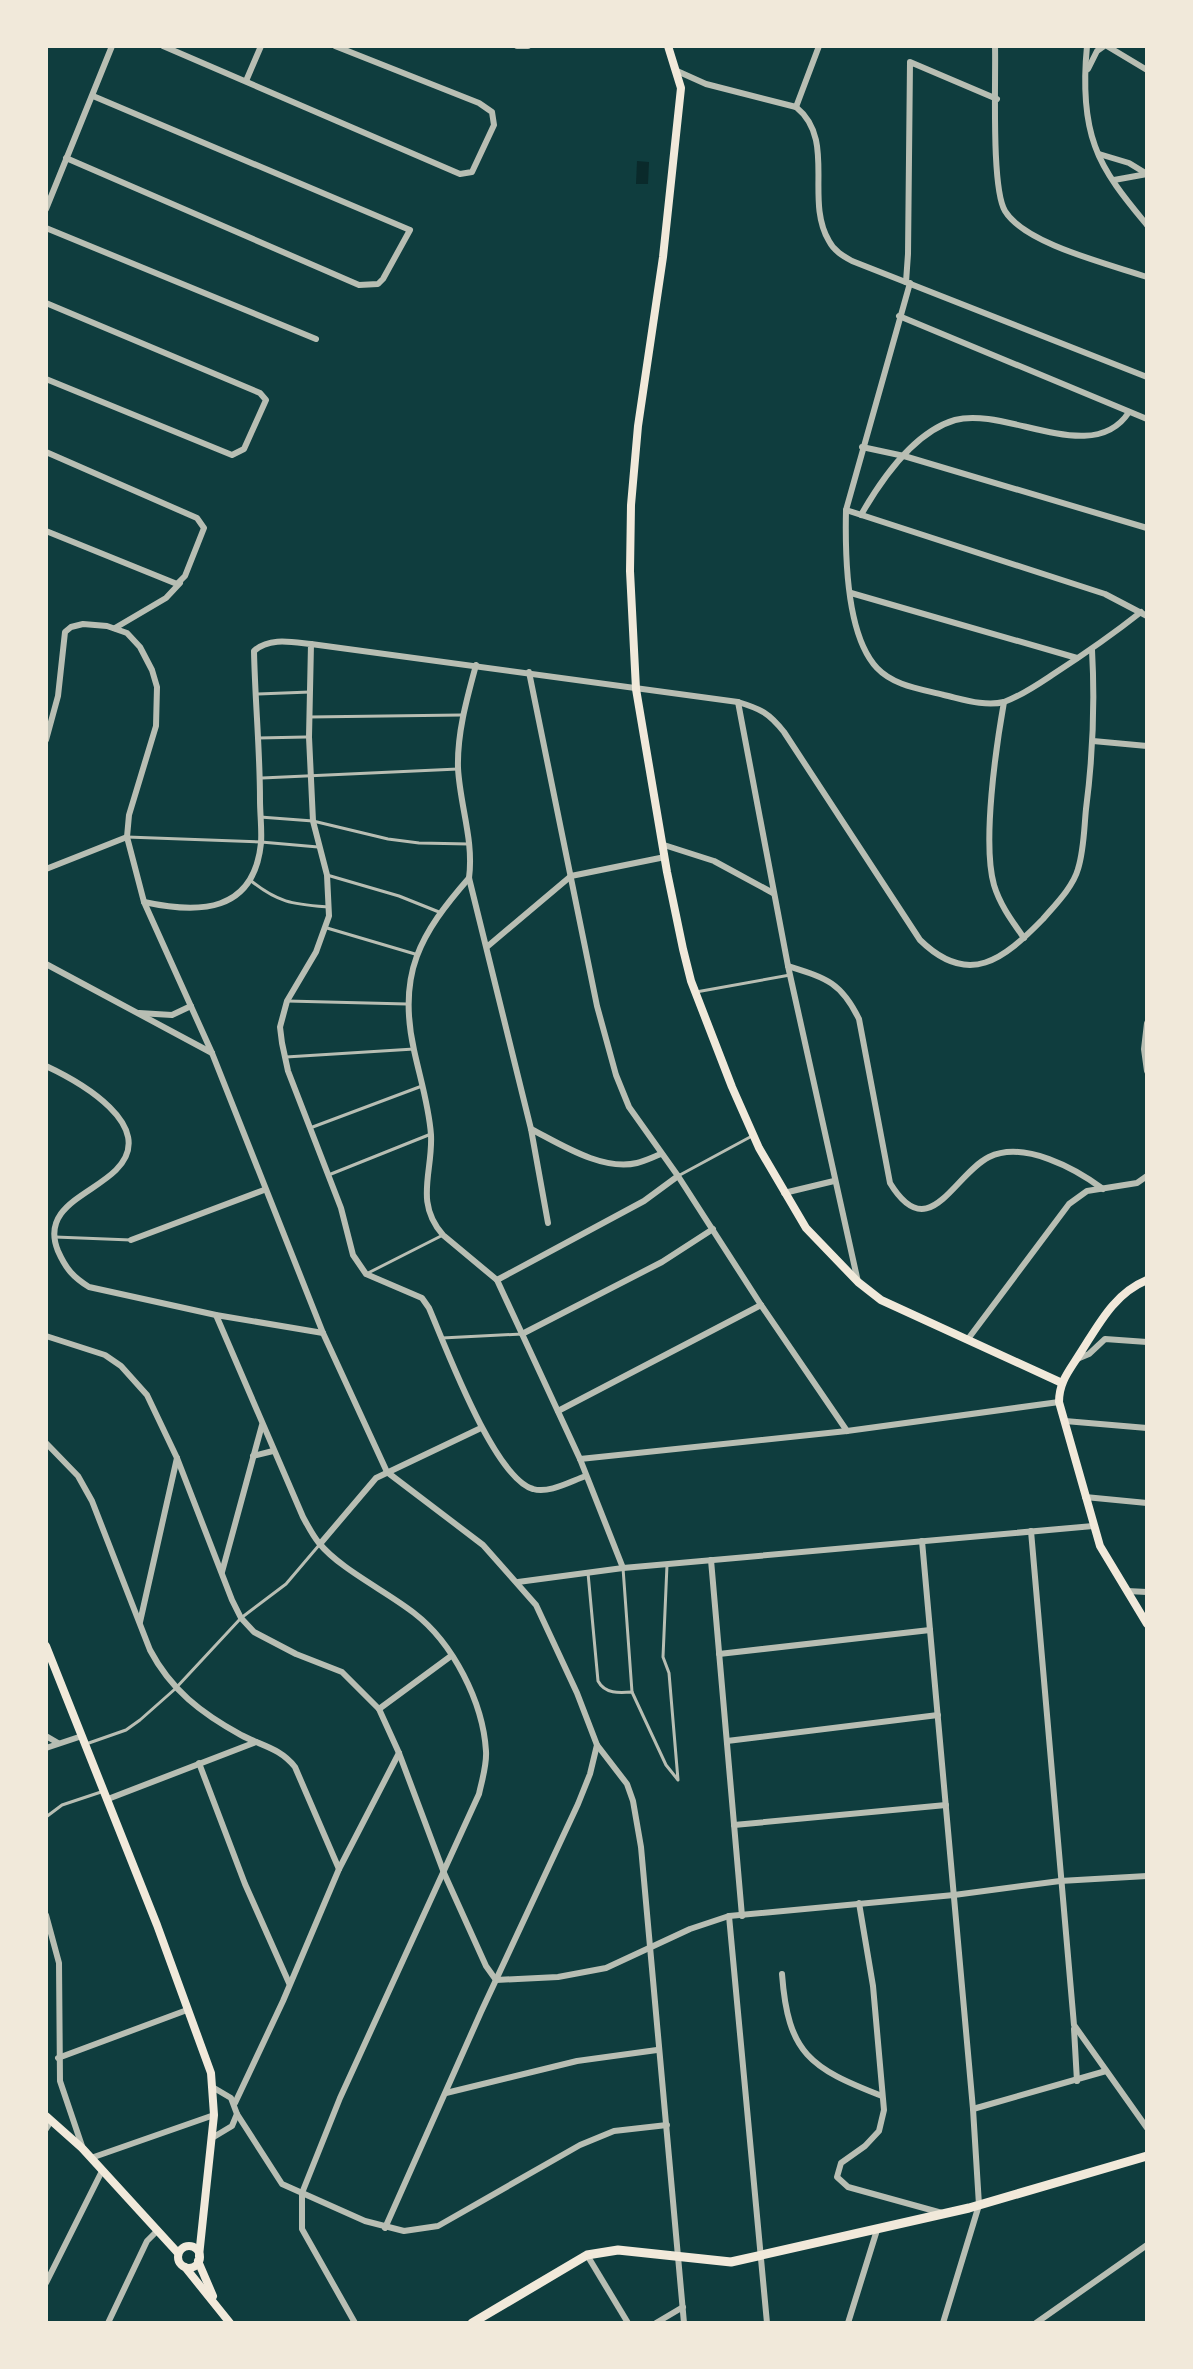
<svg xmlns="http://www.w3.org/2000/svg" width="1193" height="2369" viewBox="0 0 1193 2369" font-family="Overpass,sans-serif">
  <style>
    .water { fill: #0a2a2b }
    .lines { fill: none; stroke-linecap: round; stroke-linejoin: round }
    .service { stroke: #b8beb3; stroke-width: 3 }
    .minor { stroke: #b8beb3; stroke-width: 6 }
    .secondary { stroke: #f1e9da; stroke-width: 8 }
    .primary { stroke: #f1e9da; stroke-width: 9 }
  </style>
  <rect width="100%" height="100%" fill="#0f3d3e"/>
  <polygon class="water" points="637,161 649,162 648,184 636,184"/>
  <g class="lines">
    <g class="service">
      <polyline points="258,694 310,692"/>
      <polyline points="309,717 461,715"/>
      <polyline points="258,738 306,737"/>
      <polyline points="262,778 458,769"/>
      <polyline points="260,817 313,821 388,839 419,843 469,844"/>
      <polyline points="127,837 261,842 318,847"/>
      <polyline points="327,875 399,896 439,912"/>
      <path d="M250,880C278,903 293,904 327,907"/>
      <polyline points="327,928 415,954"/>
      <polyline points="696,992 790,975"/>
      <polyline points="287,1001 407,1004"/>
      <polyline points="286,1057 414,1049"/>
      <polyline points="310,1128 422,1086"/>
      <polyline points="331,1174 431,1134"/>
      <polyline points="678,1176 752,1136"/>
      <polyline points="55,1237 131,1240"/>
      <polyline points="368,1273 443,1235"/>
      <polyline points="442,1338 522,1334"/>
      <polyline points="623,1568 632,1692"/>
      <path d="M588,1573L598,1681C605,1694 619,1693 632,1692L666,1765L678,1780L669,1673L663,1657L667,1565"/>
      <polyline points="86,1744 126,1730 140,1720 175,1689 241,1618 286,1584 320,1544"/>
      <polyline points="46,1817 62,1805 101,1792"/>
    </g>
    <g class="minor">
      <polyline points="163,46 460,174 472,172 494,125 492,112 479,103 335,46"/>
      <polyline points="517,46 528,46"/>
      <path d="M995,46C996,78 991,188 1005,211C1025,244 1109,264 1147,277"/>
      <path d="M1087,46C1084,77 1084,116 1095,146C1105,175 1128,202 1147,225"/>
      <polyline points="1107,46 1147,70"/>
      <polyline points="1088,69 1097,51 1104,46"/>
      <path d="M677,71L706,84L796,107C837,140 804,199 829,241C834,251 843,256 852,261L1147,377"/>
      <polyline points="246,81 261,46"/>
      <polyline points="796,107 819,46"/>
      <polyline points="1099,154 1129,163 1147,174"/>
      <polyline points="66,158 359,285 378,284 383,279 410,230 93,96"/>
      <polyline points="1114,180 1147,174"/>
      <polyline points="46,209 112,46"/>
      <polyline points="46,228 316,339"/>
      <polyline points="906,282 908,254 910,62 997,99"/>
      <path d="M910,283L846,510C845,553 846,635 877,668C894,686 921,689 944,695C962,699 985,707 1004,702C1021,696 1037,685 1052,675C1083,655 1112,635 1141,612"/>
      <polyline points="46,303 260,393 266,400 244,449 232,455 46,379"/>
      <polyline points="899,316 1147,419"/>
      <polyline points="862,447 904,456 1147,528"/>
      <polyline points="46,452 197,518 204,528 185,576 177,584 46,531"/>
      <polyline points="846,510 1105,594 1147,616"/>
      <path d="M861,515C881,480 914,432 955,420C1006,406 1093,468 1129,412"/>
      <polyline points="851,593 1077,658"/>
      <polyline points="115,628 166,598 180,583"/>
      <path d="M311,644L738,702C761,709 769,713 784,732L920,940C969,988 1004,959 1043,919C1055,905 1073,887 1078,869C1084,850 1084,829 1086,809C1093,755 1095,703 1092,650"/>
      <path d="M476,665C467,698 457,733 458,768C460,806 474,840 469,878L531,1129L548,1223"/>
      <polyline points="529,672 597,1006 616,1075 629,1107 678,1176 761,1305 847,1431"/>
      <polyline points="738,702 788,966 858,1282"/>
      <path d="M1004,702C996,747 982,843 994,885C1000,905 1012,921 1024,938"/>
      <polyline points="46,740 58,696 65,632 71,627 83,624 107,626 127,633 140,647 152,670 157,687 156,726 129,815 127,837 144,902 212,1053 323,1333 387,1472 483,1545 536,1605 577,1693 597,1745 590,1774 578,1804 481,2012 385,2228"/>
      <polyline points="1093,741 1147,746"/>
      <polyline points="664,845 714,861 773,893"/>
      <polyline points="46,869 127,837"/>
      <path d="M469,878C420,934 397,974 414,1050C420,1078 429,1106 431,1135C433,1172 414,1202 443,1235L497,1280L580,1459L623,1568"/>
      <path d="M144,902C199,914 254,913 261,843C262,829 260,814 260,800C260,750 255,701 254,651C269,637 292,642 311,644L309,737L313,821L327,875L329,916L316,952L287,1001L280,1027L282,1043L288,1071L341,1208L353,1255L366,1274L422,1298L429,1308C445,1345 494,1478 533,1489C549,1494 571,1481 586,1476"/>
      <polyline points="488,946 571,876 665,857"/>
      <polyline points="46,964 212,1053"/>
      <path d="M788,966C826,978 841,982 859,1019L890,1183C929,1247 953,1175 989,1157C1024,1140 1076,1169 1103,1189"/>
      <polyline points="139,1013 172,1015 191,1006"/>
      <polyline points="1147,1023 1144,1049 1147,1071"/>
      <path d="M46,1066C78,1081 160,1126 116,1170C91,1195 40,1207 58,1251C66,1269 73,1277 89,1287L216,1315L323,1333"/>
      <path d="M531,1129C562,1145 602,1171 637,1163C645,1161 653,1157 661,1154"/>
      <polyline points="784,1193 834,1181"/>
      <polyline points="131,1240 264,1190"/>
      <polyline points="497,1280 644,1201 678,1176"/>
      <path d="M216,1315L303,1517C308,1526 313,1536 319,1543C340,1569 386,1591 414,1613C453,1643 483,1702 486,1751C487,1765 482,1780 479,1794L340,2098L302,2193V2229L355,2323"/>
      <polyline points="522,1334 662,1262 713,1229"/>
      <polyline points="46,1336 105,1355 121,1366 147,1395 177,1458 232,1600 241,1618 254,1632 296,1654 342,1672 379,1709 399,1753 444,1873 486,1966 496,1980 558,1977 606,1968 690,1929 729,1916 954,1895 1060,1881 1147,1876"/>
      <polyline points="968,1339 1069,1204 1087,1191 1137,1183 1147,1176"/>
      <polyline points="1077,1359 1089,1354 1105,1339 1147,1342"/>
      <polyline points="558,1411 761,1305"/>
      <polyline points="1065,1421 1147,1428"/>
      <path d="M46,1443L78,1476L92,1501L150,1650C171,1690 201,1713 241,1735C262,1746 280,1748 295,1767L339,1869"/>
      <polyline points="253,1456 273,1451"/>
      <polyline points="580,1459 847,1431 1059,1402"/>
      <polyline points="1085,1497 1147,1503"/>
      <polyline points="1031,1531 1074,2025 1147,2128"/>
      <polyline points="922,1541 973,2109 979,2205 943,2323"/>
      <polyline points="320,1544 376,1478 481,1428"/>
      <polyline points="711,1560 742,1916"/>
      <polyline points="222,1572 262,1425"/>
      <polyline points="518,1582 623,1568 1093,1526"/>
      <polyline points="1127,1591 1147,1592"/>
      <polyline points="140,1622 177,1458"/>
      <polyline points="719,1654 930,1630"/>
      <polyline points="379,1709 451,1656"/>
      <polyline points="46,1736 58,1743"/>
      <polyline points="727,1741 938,1715"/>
      <polyline points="597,1745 627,1784 633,1801 641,1847 684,2323"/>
      <polyline points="46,1748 82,1736"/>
      <polyline points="199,1763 245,1884 289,1983"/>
      <polyline points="108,1799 256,1742"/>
      <polyline points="734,1825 946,1805"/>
      <polyline points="859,1903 873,1986 884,2110 879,2131 865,2146 841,2163 837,2177 848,2187 942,2213"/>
      <polyline points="46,1915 59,1963 60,2081 82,2146"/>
      <polyline points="729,1916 767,2323"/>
      <path d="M782,1974C788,2054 810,2068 882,2096"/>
      <polyline points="1074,2029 1077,2081"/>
      <polyline points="58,2058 187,2010"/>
      <polyline points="446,2093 577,2061 657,2050"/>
      <polyline points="235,2103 283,2001 339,1869 399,1753"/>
      <polyline points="973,2109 1106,2071"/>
      <polyline points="237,2114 282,2184 365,2221 404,2231 438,2226 580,2145 614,2131 667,2125"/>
      <polyline points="46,2129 51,2121"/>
      <polyline points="212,2138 232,2126 237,2114 231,2098 214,2088"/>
      <polyline points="91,2158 214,2115"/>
      <polyline points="587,2255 628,2323"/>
      <polyline points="46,2283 102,2171"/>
      <polyline points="108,2323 147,2241 157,2231"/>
      <polyline points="656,2323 683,2307"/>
      <polyline points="848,2323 877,2230"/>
      <polyline points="1036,2323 1147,2245"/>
    </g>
    <g class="secondary">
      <polyline points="668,46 681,88 663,257 638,426 631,505 630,571 636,689 667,872 683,949 691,981 732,1087 759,1148 806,1228 858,1282 881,1300 1062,1383"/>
      <path d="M1147,1280C1113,1294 1098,1326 1079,1355C1069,1371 1059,1382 1059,1402L1100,1546L1147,1624"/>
      <polyline points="46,1646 157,1925 211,2073 214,2115 199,2256"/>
      <polyline points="46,2116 82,2148 178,2253"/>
      <circle cx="189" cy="2257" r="11"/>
      <polyline points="198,2261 213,2296"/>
      <polyline points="185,2267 230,2323"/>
    </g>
    <polyline class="primary" points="472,2323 587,2255 618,2250 731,2262 969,2208 1147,2156"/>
  </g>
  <rect width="1193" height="2369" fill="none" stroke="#f1e9da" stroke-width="96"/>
</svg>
